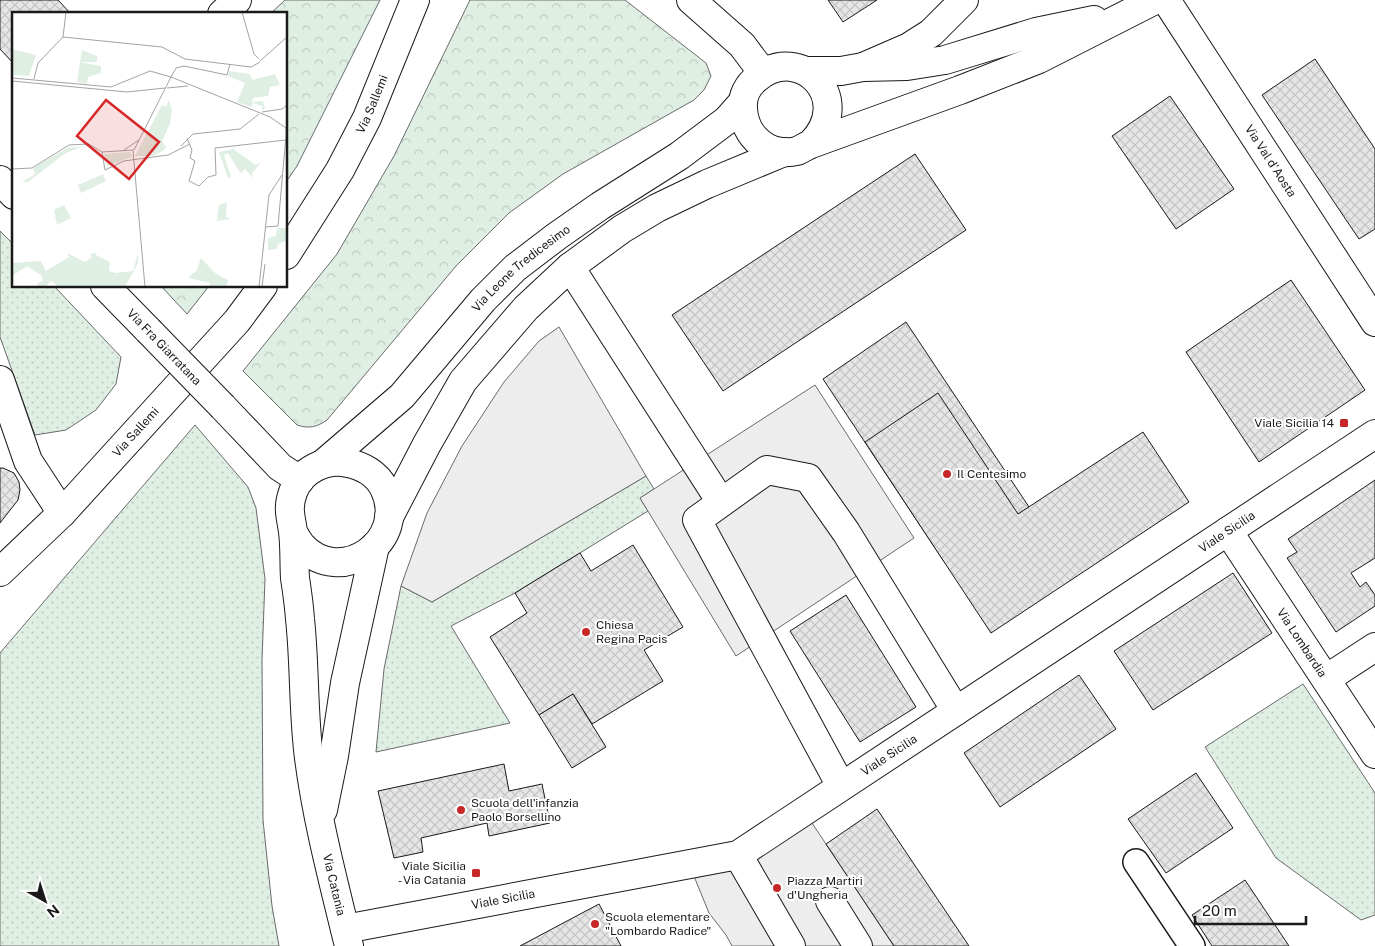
<svg xmlns="http://www.w3.org/2000/svg" width="1375" height="946" viewBox="0 0 1375 946" font-family="'Public Sans',sans-serif">
  <style>
    .grass { fill: url(#grass-dots); stroke: #6a6a6a }
    .park { fill: url(#park-crowns); stroke: #6a6a6a }
    .parking { fill: #ededed; stroke: #6a6a6a }
    .building { fill: url(#building-cross-hatch); stroke: #1a1a1a }
    .lines { fill: none; stroke-linecap: round; stroke-linejoin: round }
    .pedestrian-casing { stroke: #1a1a1a; stroke-width: 28 }
    .minor-casing { stroke: #1a1a1a; stroke-width: 30 }
    .tertiary-casing { stroke: #1a1a1a; stroke-width: 30 }
    .secondary-casing { stroke: #1a1a1a; stroke-width: 30 }
    .pedestrian { stroke: #fff; stroke-width: 25 }
    .minor { stroke: #fff; stroke-width: 28 }
    .tertiary { stroke: #fff; stroke-width: 28 }
    .secondary { stroke: #fff; stroke-width: 28 }
    .secondary-bridge-casing { stroke: #1a1a1a; stroke-width: 30; stroke-linecap: butt }
    .secondary-bridge { stroke: #fff; stroke-width: 28 }
    .poi-dot { fill: #c62828; stroke: #fff; stroke-width: 2 }
    .labels { text-anchor: middle; dominant-baseline: central; stroke-width: 4; stroke-linejoin: round; paint-order: stroke }
    .street-label { font-size: 12px; fill: #1a1a1a; stroke: #fff }
    .poi-label { font-size: 12px; fill: #1a1a1a; stroke: #fff; text-anchor: start }
    .inset-road { fill: none; stroke: #a3a3a3; stroke-width: 1 }
    .view { fill: #d62828; fill-opacity: 0.15; stroke: #d62828; stroke-width: 2.5 }
    .inset-edge { fill: none; stroke: #1a1a1a; stroke-width: 2.5 }
  </style>
  <defs>
    <pattern id="grass-dots" width="8" height="8" patternUnits="userSpaceOnUse" patternTransform="scale(1.25)"><rect width="8" height="8" fill="#e0efe3"/><path d="M2 2h.1M6 6h.1" fill="none" stroke="#c0ccc2" stroke-width="1.8" stroke-linecap="round"/></pattern>
    <pattern id="park-crowns" width="20" height="18" patternUnits="userSpaceOnUse" patternTransform="scale(1.25)"><rect width="20" height="18" fill="#e0efe3"/><path d="M2 6a3 3 0 1 1 6 0M12 15a3 3 0 1 1 6 0" fill="none" stroke="#c0ccc2"/></pattern>
    <pattern id="building-cross-hatch" width="8" height="8" patternUnits="userSpaceOnUse" patternTransform="scale(1.25)"><rect width="8" height="8" fill="#e6e6e6"/><path d="M0 0l8 8M0 8l8-8" fill="none" stroke="#c5c5c5"/></pattern>
  </defs>
  <rect width="100%" height="100%" fill="#fff"/>
  <g class="grass">
    <polygon points="0,231 14,245 14,286 54,286 121,357 116,384 96,410 66,430 35,435 0,337"/>
    <polygon points="195,425 248,487 256,508 265,579 262,660 263,820 272,906 279,946 0,946 0,653"/>
    <polygon points="646,476 654,489 640,498 648,511 515,593 451,626 510,723 376,752 384,669 401,586 432,602"/>
    <polygon points="1303,684 1375,793 1375,915 1361,920 1276,858 1205,747"/>
  </g>
  <g class="park">
    <polygon points="285,0 380,0 297,166 286,182 286,14 270,14"/>
    <path d="M470,0H625L706,63L711,76L704,90L694,100L563,174L509,213L456,266L327,420C317,427 309,429 297,425L243,371L337,254L394,156Z"/>
    <polygon points="161,286 209,286 187,314"/>
  </g>
  <g class="parking">
    <polygon points="559,327 646,476 432,602 401,586 427,513 462,446 504,382 539,341"/>
    <polygon points="815,385 914,538 736,656 640,498"/>
    <polygon points="804,811 894,946 732,946 726,935 709,913 689,864"/>
  </g>
  <g class="building">
    <polygon points="0,0 58,0 71,14 14,14 14,64 0,49"/>
    <polygon points="828,0 877,0 843,22"/>
    <polygon points="1315,59 1375,149 1375,229 1359,239 1262,95"/>
    <polygon points="1170,96 1234,189 1176,229 1112,136"/>
    <polygon points="915,154 966,230 723,391 672,315"/>
    <polygon points="1291,280 1365,390 1259,462 1186,352"/>
    <polygon points="906,322 1029,507 945,563 823,379"/>
    <polygon points="938,393 1018,514 1143,432 1189,502 991,633 865,442"/>
    <polygon points="0,468 3,468 14,473 19,482 20,490 18,500 0,523"/>
    <polygon points="1375,480 1375,558 1351,573 1360,587 1366,582 1375,595 1375,606 1336,632 1287,558 1297,552 1288,539"/>
    <polygon points="633,545 683,627 644,650 663,681 592,724 573,694 539,715 490,637 527,613 515,593 580,553 591,571"/>
    <polygon points="1233,573 1272,633 1153,710 1114,651"/>
    <polygon points="846,595 916,707 860,742 790,631"/>
    <polygon points="1079,675 1116,729 1000,807 964,753"/>
    <polygon points="573,694 606,747 572,768 539,715"/>
    <polygon points="504,764 509,791 542,784 550,823 489,836 487,823 421,838 423,852 394,858 378,791"/>
    <polygon points="1196,773 1233,828 1166,873 1128,819"/>
    <polygon points="877,809 969,946 894,946 826,844"/>
    <polygon points="1245,880 1289,946 1212,946 1192,915"/>
    <polygon points="599,904 621,946 520,946"/>
  </g>
  <g class="lines">
    <g class="pedestrian-casing">
      <polyline id="pedestrian" points="1136,862 1192,946"/>
    </g>
    <g class="minor-casing">
      <g id="minor">
        <path id="s1" d="M1166,0L1375,322"/>
        <polyline points="222,14 237,0"/>
        <polyline points="863,67 909,47 931,33 964,0"/>
        <polyline points="570,267 721,502"/>
        <polyline points="0,380 28,461 62,513"/>
        <path id="s2" d="M1228,531L1375,754"/>
        <polyline points="1326,679 1375,647"/>
        <polyline points="841,786 697,520 767,470 808,478 846,532 956,711"/>
        <polyline points="738,855 791,946"/>
        <polyline points="830,901 858,946"/>
        <path id="s3" d="M345,929L738,855L1375,434"/>
      </g>
    </g>
    <g class="tertiary-casing">
      <g id="tertiary">
        <polyline points="691,0 742,45 763,73"/>
        <path id="s4" d="M286,255L340,170L367,118L415,0"/>
        <path id="s5" d="M0,572L62,513L237,321L263,286"/>
      </g>
    </g>
    <g class="secondary-casing">
      <g id="secondary">
        <polyline points="805,71 841,71 863,67 907,66 945,60 1036,32 1094,20"/>
        <path d="M811,144C856,99 800,42 757,78C748,85 742,96 743,108C744,136 768,158 797,151C802,149 806,146 811,144L960,90L1039,59L1155,0"/>
        <polyline points="0,180 14,195"/>
        <polyline points="105,286 148,330"/>
        <polyline points="223,407 280,467 300,480"/>
        <path id="s6" d="M324,463L402,396L483,300L515,268L557,236L600,206L679,156L727,120L742,103"/>
        <polyline points="389,517 427,444 463,381 526,308 570,267 622,229 657,208 707,184 784,152"/>
        <path id="s7" d="M293,532C295,536 298,541 301,545C340,589 410,541 384,488C377,474 363,466 348,463C326,458 301,470 293,492C287,509 291,516 293,532C295,547 294,563 295,578C297,591 299,605 300,619C305,665 303,712 309,758C317,821 334,884 349,946"/>
        <polyline points="323,810 334,756 345,683 375,546"/>
      </g>
    </g>
    <use href="#pedestrian" class="pedestrian"/>
    <use href="#minor" class="minor"/>
    <use href="#tertiary" class="tertiary"/>
    <use href="#secondary" class="secondary"/>
    <g class="secondary-bridge-casing">
      <polyline id="secondary-bridge" points="148,330 223,407"/>
    </g>
    <use href="#secondary-bridge" class="secondary-bridge"/>
  </g>
  <g class="poi-dot">
    <rect x="1339" y="418" width="10" height="10" rx="2.5"/>
    <circle cx="947" cy="474" r="5"/>
    <circle cx="586" cy="632" r="5"/>
    <circle cx="461" cy="810" r="5"/>
    <rect x="471" y="868" width="10" height="10" rx="2.5"/>
    <circle cx="777" cy="888" r="5"/>
    <circle cx="595" cy="924" r="5"/>
  </g>
  <g class="labels">
    <g class="street-label">
      <text stroke="none"><textPath href="#s4" startOffset="174">Via Sallemi</textPath></text>
      <text stroke="none"><textPath href="#s1" startOffset="192">Via Val d'Aosta</textPath></text>
      <text stroke="none"><textPath href="#s6" startOffset="278">Via Leone Tredicesimo</textPath></text>
      <text transform="translate(164 347) rotate(46)">Via Fra Giarratana</text>
      <text stroke="none"><textPath href="#s5" startOffset="195">Via Sallemi</textPath></text>
      <text stroke="none"><textPath href="#s3" startOffset="986">Viale Sicilia</textPath></text>
      <text stroke="none"><textPath href="#s2" startOffset="134">Via Lombardia</textPath></text>
      <text stroke="none"><textPath href="#s3" startOffset="581">Viale Sicilia</textPath></text>
      <text stroke="none"><textPath href="#s7" startOffset="671">Via Catania</textPath></text>
      <text stroke="none"><textPath href="#s3" startOffset="161">Viale Sicilia</textPath></text>
    </g>
    <g class="poi-label">
      <text x="1334" y="423" text-anchor="end">Viale Sicilia 14</text>
      <text x="957" y="474">Il Centesimo</text>
      <text x="596" y="625">Chiesa<tspan x="596" dy="14">Regina Pacis</tspan></text>
      <text x="471" y="803">Scuola dell'infanzia<tspan x="471" dy="14">Paolo Borsellino</tspan></text>
      <text x="466" y="866" text-anchor="end">Viale Sicilia<tspan x="466" dy="14">- Via Catania</tspan></text>
      <text x="787" y="881">Piazza Martiri<tspan x="787" dy="14">d'Ungheria</tspan></text>
      <text x="605" y="917">Scuola elementare<tspan x="605" dy="14">"Lombardo Radice"</tspan></text>
    </g>
  </g>
  <g transform="translate(12 12)">
    <rect width="275" height="275" fill="#fff"/>
    <path d="M68,50L89,54V61L76,65L75,72L65,70ZM217,59L238,62L240,68L263,62L268,73L258,75L256,84L241,86L240,90L251,89L253,96L250,99V94L241,91L239,95L225,90L233,71L216,64ZM157,88L160,98L158,112L150,129L154,135L152,138L142,144H123L150,93L154,95ZM71,134L52,142L16,170H10L23,162L21,156L55,136ZM221,137L244,153L249,150L240,162L241,166L233,157L229,161L227,159L216,141L212,143L219,165L216,166L207,140ZM215,190L214,205L219,207L205,209L207,193ZM55,241L73,250L80,245L78,242L84,241V243L98,250L97,259L104,261L121,259L126,241V251L113,275H47L39,269L33,275H27L25,272L31,268L29,263L15,254L0,264V251L29,249L34,259L57,245ZM189,246L203,261L216,268L214,275H198V271L176,266L185,258Z" fill="#e0efe3"/>
    <path d="M70,38L85,44V50H68ZM118,140L120,145L95,154L92,142ZM91,162L94,169L69,181L66,173Z" fill="#e0efe3"/>
    <path d="M265,216H274V229L266,232L265,237L256,238V226L264,224Z" fill="#e0efe3"/>
    <path d="M0,37L24,43L17,64L0,63ZM52,193L59,206L45,213L42,198Z" fill="#e0efe3"/>
    <path class="inset-road" d="M230,0L242,42L247,47M51,25L150,35L173,47L239,55L248,50M248,49L275,25M0,66L99,75L138,59L159,65L164,56L172,54L215,63L218,52M22,67L26,51L51,25L54,0M0,69L115,80L153,76M155,76L176,74M250,100L270,97L275,93M175,126L180,138L178,146L183,149L177,169L187,174L196,165L204,163L203,136L274,128M75,131L90,140L122,138L159,65L258,105L274,116V124L266,214L253,215M169,134L181,122L228,117L247,102M112,138L127,128M121,139L133,275M90,140L93,158L112,149L156,143L178,132M0,157L20,156L57,133L76,132M247,275L257,183L270,163M250,275L253,252"/>
    <path class="view" d="M94,88L147,130L117,167L65,124Z"/>
    <rect width="275" height="275" class="inset-edge"/>
  </g>
  <g transform="translate(45 901) rotate(141)" stroke="#ffffff" stroke-width="4" paint-order="stroke">
  <path d="M0-4L9 19L0 12L-9 19Z" fill="#1a1a1a"/>
  <text y="-8" font-size="14" font-weight="bold" text-anchor="middle" fill="#1a1a1a">N</text>
  </g>
  <path d="M1195 916v8h111v-8" fill="none" stroke="#1a1a1a" stroke-width="2.5"/>
  <text x="1202" y="916" font-size="15" fill="#1a1a1a" stroke="#ffffff" stroke-width="4" paint-order="stroke">20 m</text>
</svg>
